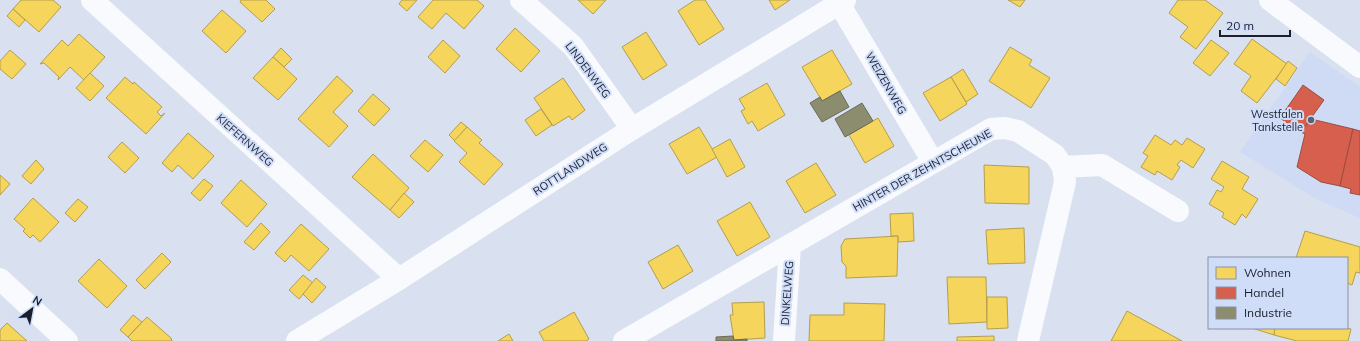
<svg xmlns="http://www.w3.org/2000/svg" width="1360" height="341" viewBox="0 0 1360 341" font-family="Mulish,sans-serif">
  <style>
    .built { fill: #cfdbf4 }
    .homes { fill: #f6d55c; stroke: #b49e4d }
    .shops { fill: #d6604d; stroke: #9d4c43 }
    .industry { fill: #8c8c6e; stroke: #6a6b5a }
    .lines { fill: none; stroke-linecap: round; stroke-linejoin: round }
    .minor { stroke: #f9fafd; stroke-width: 22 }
    .poi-dot { fill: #5c6370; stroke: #d0ddf9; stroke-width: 1.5 }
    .labels { text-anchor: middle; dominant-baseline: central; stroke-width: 4; stroke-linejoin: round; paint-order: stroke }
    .street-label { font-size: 11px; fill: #191f2b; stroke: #d0ddf9 }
    .poi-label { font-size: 11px; fill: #191f2b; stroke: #d0ddf9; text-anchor: end }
  </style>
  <rect width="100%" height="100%" fill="#d9e0f0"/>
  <polygon class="built" points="1310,52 1360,87 1360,218 1316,199 1240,152"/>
  <g class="homes">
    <polygon points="21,0 53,0 61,7 39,32 13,9"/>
    <polygon points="241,0 266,0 275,9 262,22 240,2"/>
    <polygon points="402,0 417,0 407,11 399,4"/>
    <polygon points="433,0 477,0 484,6 464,29 446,13 432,29 418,17"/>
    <polygon points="578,0 606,0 593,14"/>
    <polygon points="695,0 705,0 724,29 699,45 678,11"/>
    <polygon points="769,0 790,0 775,10"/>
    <polygon points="1008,0 1025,0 1020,7"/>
    <polygon points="1178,0 1205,0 1223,13 1196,49 1180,37 1188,27 1169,13"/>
    <polygon points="13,9 25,20 19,27 7,16"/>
    <polygon points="222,10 246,31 226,53 202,31"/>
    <polygon points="515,28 540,51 521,72 496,49"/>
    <polygon points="646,32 667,65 643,80 622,47"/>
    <polygon points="79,34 105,57 84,80 70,67 58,80 59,77 44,63 40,64 62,40 68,46"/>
    <polygon points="1252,39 1287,64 1257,103 1241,91 1251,76 1234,64"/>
    <polygon points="443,40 460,56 445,73 428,57"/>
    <polygon points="1211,40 1229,53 1210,76 1193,63"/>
    <polygon points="1010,47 1032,60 1029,65 1050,78 1031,108 989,81"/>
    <polygon points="281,48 292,59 284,67 273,57"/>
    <polygon points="10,50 26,64 12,79 0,69 0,61"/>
    <polygon points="832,50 852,84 822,101 802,67"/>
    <polygon points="273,57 297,79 278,100 253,78"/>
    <polygon points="1288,61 1297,68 1285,86 1276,79"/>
    <polygon points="963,69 978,94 966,102 951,77"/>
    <polygon points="90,73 104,86 90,101 76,88"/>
    <polygon points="337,76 353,91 333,112 348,126 329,147 298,119"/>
    <polygon points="125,77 133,84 134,82 162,107 157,112 161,116 165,113 146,134 106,98"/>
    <polygon points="951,77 967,104 940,121 923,93"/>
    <polygon points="563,78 585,110 572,120 569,116 553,126 534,98"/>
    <polygon points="767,83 785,115 758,131 752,121 748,124 741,111 745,109 739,99"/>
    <polygon points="373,94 390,109 374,126 358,111"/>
    <polygon points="541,109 552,125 536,136 525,120"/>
    <polygon points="878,118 894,146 865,163 849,135"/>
    <polygon points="461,122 467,127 455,141 449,135"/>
    <polygon points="467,127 482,140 479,143 503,164 484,185 459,162 467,153 454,141"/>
    <polygon points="699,127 717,157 687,174 669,144"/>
    <polygon points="188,133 214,156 193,179 178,165 172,172 162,163"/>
    <polygon points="1155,135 1171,145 1175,140 1182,145 1187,138 1205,149 1193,168 1181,160 1177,165 1180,167 1172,180 1157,171 1155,175 1141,167 1148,156 1143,153"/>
    <polygon points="730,139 745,167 727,177 712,149"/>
    <polygon points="425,140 443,155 428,172 410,156"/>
    <polygon points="122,142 139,158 125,173 108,157"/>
    <polygon points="373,154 409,188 390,210 352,177"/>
    <polygon points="36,160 44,169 31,184 22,176"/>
    <polygon points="1222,161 1249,177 1242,189 1258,199 1246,218 1242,214 1235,225 1222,217 1224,213 1209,204 1217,190 1221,192 1224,187 1211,179"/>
    <polygon points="816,163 836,195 805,213 786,181"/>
    <polygon points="984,165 1029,167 1029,204 985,203"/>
    <polygon points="0,175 10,184 0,195"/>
    <polygon points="204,179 213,186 200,201 191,193"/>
    <polygon points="241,180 267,204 247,227 221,203"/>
    <polygon points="404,193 414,202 399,218 390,210"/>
    <polygon points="33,198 59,222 40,242 33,235 30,238 23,231 25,229 14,219"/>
    <polygon points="78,199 88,207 75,222 65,213"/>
    <polygon points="750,202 770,237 737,256 717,221"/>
    <polygon points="913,213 914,241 898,242 898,236 891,236 890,214"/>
    <polygon points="261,223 270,232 254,250 244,242"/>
    <polygon points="301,224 329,249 309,271 291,255 285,262 275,253"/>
    <polygon points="1024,228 1025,263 988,264 986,230"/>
    <polygon points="1305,231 1360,247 1360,273 1356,272 1352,285 1347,283 1347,258 1296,258"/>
    <polygon points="898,236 897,276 846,278 846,266 842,262 841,246 845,239"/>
    <polygon points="678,245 693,271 663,289 648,262"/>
    <polygon points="162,253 171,262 145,289 136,280"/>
    <polygon points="99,259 127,286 107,308 78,281"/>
    <polygon points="303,275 313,283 299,299 289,290"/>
    <polygon points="947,277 986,277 987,322 949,324"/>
    <polygon points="316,278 326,287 312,303 303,294"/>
    <polygon points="987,297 1007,297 1008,328 987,329"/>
    <polygon points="764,302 765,338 734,340 730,315 733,315 732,303"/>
    <polygon points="844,303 885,304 884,341 809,341 810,315 844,315"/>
    <polygon points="1127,311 1182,341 1111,341"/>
    <polygon points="574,312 589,339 586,341 544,341 539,332"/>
    <polygon points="133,315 142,322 128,337 120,330"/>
    <polygon points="147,317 171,338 172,341 132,341 128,337"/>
    <polygon points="7,323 27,341 0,341 0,330"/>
    <polygon points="1252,328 1275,328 1274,335"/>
    <polygon points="1275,328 1346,328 1351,329 1348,341 1297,341 1274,335"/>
    <polygon points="509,334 513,341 498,341"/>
    <polygon points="994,336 994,341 957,341 957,337"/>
  </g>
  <g class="shops">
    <polygon points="1303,85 1324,100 1301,132 1280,118"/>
    <polygon points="1311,119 1353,129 1340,186 1321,182 1297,167 1305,134 1301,132"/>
    <polygon points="1353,129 1360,131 1360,195 1350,193 1351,189 1340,186"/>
  </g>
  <g class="industry">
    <polygon points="840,91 849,107 822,122 810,103 820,97 822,101"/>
    <polygon points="862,103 873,121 845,137 835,119"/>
    <polygon points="733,336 734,340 747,339 747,341 716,341 716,337"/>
  </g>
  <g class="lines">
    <g class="minor">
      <polyline points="92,0 399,279"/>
      <polyline points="521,0 573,46 632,129"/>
      <polyline points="837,0 933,162"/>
      <polyline points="1270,0 1360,67"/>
      <polyline points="1063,167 1102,165 1178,211"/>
      <polyline points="0,279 67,341"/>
      <polyline points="297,341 399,279 632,129 845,0"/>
      <polyline points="624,341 991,129 1005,128 1018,131 1055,155 1063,167 1065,182 1028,341"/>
      <polyline points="784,341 790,245"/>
    </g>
  </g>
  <circle class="poi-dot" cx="1311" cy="120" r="4"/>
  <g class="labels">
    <g class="street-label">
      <text transform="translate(588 70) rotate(53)">LINDENWEG</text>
      <text transform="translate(886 83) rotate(60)">WEIZENWEG</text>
      <text transform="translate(245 140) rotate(42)">KIEFERNWEG</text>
      <text transform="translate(570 169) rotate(-33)">ROTTLANDWEG</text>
      <text transform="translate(922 170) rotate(-29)">HINTER DER ZEHNTSCHEUNE</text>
      <text transform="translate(787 293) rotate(-86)">DINKELWEG</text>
    </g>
    <g class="poi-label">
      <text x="1303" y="114">Westfalen<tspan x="1303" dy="13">Tankstelle</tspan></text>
    </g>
  </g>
  <rect x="1208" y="257" width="140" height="72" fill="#d0ddf9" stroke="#8791a7"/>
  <rect x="1216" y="267" width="20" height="12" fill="#f6d55c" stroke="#8791a7"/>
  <text x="1244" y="277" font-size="12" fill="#191f2b">Wohnen</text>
  <rect x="1216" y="287" width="20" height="12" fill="#d6604d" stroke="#8791a7"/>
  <text x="1244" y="297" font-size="12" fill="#191f2b">Handel</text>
  <rect x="1216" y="307" width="20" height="12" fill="#8c8c6e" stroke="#8791a7"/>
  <text x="1244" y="317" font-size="12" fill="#191f2b">Industrie</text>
  <g transform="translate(32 309) rotate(32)" stroke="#d0ddf9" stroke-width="3" paint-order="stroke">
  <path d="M0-3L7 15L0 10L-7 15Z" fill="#191f2b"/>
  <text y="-6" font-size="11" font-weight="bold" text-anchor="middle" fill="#191f2b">N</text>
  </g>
  <path d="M1220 30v6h70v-6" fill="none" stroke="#191f2b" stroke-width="2"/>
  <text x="1226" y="30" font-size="12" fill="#191f2b" stroke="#d0ddf9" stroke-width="3" paint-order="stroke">20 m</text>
</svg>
